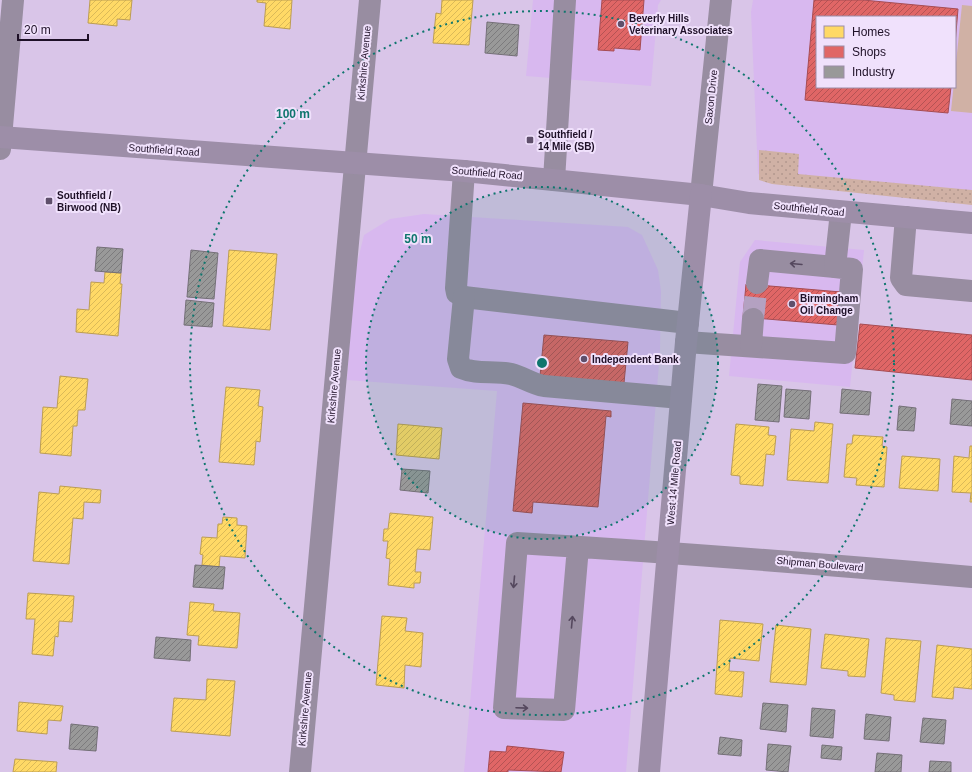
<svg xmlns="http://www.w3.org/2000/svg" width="972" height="772" viewBox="0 0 972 772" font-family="Helvetica,sans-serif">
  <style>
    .built { fill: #d8b8ef; fill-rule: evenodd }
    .grass { fill: url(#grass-dots) }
    .park { fill: #d0b1a5 }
    .homes { fill: url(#homes-hatch); stroke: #bc9d53 }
    .shops { fill: url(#shops-hatch); stroke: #a64c53 }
    .industry { fill: url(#industry-hatch); stroke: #747077 }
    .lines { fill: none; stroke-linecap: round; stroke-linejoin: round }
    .minor-tunnel { stroke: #b4a1c1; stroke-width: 22; stroke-dasharray: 22 11; stroke-linecap: butt }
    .minor { stroke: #988da1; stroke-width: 22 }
    .major { stroke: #9d8ea8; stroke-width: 22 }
    .oneway { stroke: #55485e }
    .ring { fill: none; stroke: #0f766e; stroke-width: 2; stroke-dasharray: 2 4 }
    .poi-dot { fill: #5f4f6b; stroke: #f0e1fc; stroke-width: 1.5 }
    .labels { text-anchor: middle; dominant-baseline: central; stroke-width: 4; stroke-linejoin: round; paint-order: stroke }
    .poi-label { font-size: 10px; font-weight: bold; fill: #1e1027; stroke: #f0e1fc; text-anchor: start }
    .street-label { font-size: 10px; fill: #1e1027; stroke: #f0e1fc }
    .centre { fill: #0f766e; stroke: #f0e1fc; stroke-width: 2 }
    .ring-label { font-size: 12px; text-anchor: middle; font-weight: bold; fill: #0f766e; stroke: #f0e1fc; stroke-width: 4; stroke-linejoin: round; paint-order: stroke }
  </style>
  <defs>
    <pattern id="grass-dots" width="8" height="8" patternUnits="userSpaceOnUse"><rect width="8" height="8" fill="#d0b1a5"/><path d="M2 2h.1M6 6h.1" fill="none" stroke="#b2978e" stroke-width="1.8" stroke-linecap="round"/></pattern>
    <pattern id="homes-hatch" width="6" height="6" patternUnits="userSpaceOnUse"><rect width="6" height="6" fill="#ffd966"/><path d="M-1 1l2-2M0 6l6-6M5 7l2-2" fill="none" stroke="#dab958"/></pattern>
    <pattern id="shops-hatch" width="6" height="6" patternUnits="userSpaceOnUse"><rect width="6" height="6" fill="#e06666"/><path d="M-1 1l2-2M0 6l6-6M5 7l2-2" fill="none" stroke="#b55354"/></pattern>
    <pattern id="industry-hatch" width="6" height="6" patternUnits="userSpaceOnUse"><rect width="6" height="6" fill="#999"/><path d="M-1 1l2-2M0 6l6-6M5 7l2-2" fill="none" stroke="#7c7b7d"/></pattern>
  </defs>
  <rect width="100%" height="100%" fill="#d9c5e8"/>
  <g class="built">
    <polygon points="533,0 661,0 658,5 651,86 526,76"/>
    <path d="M753,0H972V195L758,174L751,12ZM817,17H955V87H817Z"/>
    <polygon points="424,214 628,227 642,235 658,270 661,291 660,351 626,772 464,772 497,391 347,380 353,280 364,235 390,219"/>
    <polygon points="755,240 864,250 850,387 729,376 740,262"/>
  </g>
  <polygon class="grass" points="759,150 799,154 798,174 972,190 972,205 772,184 759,180"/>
  <polygon class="park" points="962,5 972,6 972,113 951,111"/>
  <g class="homes">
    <polygon points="90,0 132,0 130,20 117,19 117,26 88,23"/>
    <polygon points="257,0 292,0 290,29 264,26 266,3 257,2"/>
    <polygon points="442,0 473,0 469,45 433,43 436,13 441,14"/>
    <polygon points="229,250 277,254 270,330 223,326"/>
    <polygon points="105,272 121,273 120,284 122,284 118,336 76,332 77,309 89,310 91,282 104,283"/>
    <polygon points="60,376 88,379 85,410 78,410 77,426 73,426 71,456 40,453 43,407 57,408"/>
    <polygon points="226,387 260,390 258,406 263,407 260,442 256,441 254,465 219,462"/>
    <polygon points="815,422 833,424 828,483 787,480 791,429 814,431"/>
    <polygon points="398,424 442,428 439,459 396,455"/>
    <polygon points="736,424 769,427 768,435 776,436 774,455 766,454 763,486 740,484 740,476 731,475"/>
    <polygon points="853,435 883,437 882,446 887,447 884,487 856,485 857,478 844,477 847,444 852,444"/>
    <polygon points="970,446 972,446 972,502 970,502 971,493 952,492 954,456 969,458"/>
    <polygon points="902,456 940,459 938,491 899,488"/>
    <polygon points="60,486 101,490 100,503 84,502 83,519 73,518 69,564 33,561 39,492 59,494"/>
    <polygon points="390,513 433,517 430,550 417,549 415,572 421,572 420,583 414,583 414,588 388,585 390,559 386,558 388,541 383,541 384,529 388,529"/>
    <polygon points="223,517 237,518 237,525 247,526 245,558 220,556 219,567 202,565 203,555 200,554 202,537 217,538 218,524 222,524"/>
    <polygon points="28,593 74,596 72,622 59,621 58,637 55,636 53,656 32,654 35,619 26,619"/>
    <polygon points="190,602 214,604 213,611 240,613 237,648 198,645 199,636 187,635"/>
    <polygon points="382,616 407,618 405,631 423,633 421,667 405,665 404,688 376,685"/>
    <polygon points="720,620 763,624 759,661 730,658 729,671 744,672 742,697 715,694"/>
    <polygon points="776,625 811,629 806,685 770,682"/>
    <polygon points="825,634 869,639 865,677 848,676 848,671 821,668"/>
    <polygon points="886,638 921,641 915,702 894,700 894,695 881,693"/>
    <polygon points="937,645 972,649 972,689 954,687 953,699 932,697"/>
    <polygon points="207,679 235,681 230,736 171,731 174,698 206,700"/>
    <polygon points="19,702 63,706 61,721 48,720 47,734 17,731"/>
    <polygon points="15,759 57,762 56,772 13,772"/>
  </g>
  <g class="shops">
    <polygon points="602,0 644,0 640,50 614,48 614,51 598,50"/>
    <polygon points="814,0 863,0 958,9 955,44 955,17 817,17 817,87 951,87 948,113 805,100"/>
    <polygon points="746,284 841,292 838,325 743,317"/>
    <polygon points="860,324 972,335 972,380 855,368"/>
    <polygon points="544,335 628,342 624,383 540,376"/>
    <polygon points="523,403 611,411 611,417 606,416 598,507 533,502 532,513 513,511"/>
    <polygon points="507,746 564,752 561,772 508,770 508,772 488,772 490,751 506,752"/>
  </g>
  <g class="industry">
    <polygon points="487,22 519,25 517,56 485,53"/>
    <polygon points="97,247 123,249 121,273 95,271"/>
    <polygon points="191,250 218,253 214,299 187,297"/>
    <polygon points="186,300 214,303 212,327 184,325"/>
    <polygon points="758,384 782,386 779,422 755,420"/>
    <polygon points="786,389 811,391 809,419 784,417"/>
    <polygon points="842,389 871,392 869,415 840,413"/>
    <polygon points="952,399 972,401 972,426 950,424"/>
    <polygon points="899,406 916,408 914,431 897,430"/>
    <polygon points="402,469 430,471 428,493 400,490"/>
    <polygon points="195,565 225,567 223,589 193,587"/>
    <polygon points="156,637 191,640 190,661 154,658"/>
    <polygon points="763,703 788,705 786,732 760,729"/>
    <polygon points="812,708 835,710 833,738 810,736"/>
    <polygon points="866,714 891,717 889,741 864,739"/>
    <polygon points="923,718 946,720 944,744 920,742"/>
    <polygon points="71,724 98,727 96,751 69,749"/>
    <polygon points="720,737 742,740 741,756 718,754"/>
    <polygon points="768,744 791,746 788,772 766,770"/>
    <polygon points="822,745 842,747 841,760 821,758"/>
    <polygon points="877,753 902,755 901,772 875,772"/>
    <polygon points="930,761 951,762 951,772 929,772"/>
  </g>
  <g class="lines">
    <polyline class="minor-tunnel" points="753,319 757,283"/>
    <g class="minor">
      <polyline points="0,149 13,0"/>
      <polyline points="464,171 456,288 457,293 464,297 688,323"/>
      <polyline points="554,180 565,0"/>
      <polyline points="701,195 721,0"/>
      <polyline points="906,217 901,278 906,285 972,291"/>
      <polyline points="757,283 760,260 835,267"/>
      <path d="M464,297L458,359L461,368C477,375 495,370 511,374C523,377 532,384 544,386L681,398"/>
      <polyline points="686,342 845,353 852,269 835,267 841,212"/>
      <polyline points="751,345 753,319"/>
      <path d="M578,547L564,710L504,708L517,543C669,552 820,564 972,577"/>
      <polyline points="300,772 370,0"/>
    </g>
    <g class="major">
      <polyline points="0,137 464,171 701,195 749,203 972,223"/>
      <polyline points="649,772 686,342 701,195"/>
    </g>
  </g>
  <defs><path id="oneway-shaft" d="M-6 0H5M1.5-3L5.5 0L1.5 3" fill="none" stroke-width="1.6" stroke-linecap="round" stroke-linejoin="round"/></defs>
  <g class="oneway">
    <use href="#oneway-shaft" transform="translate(796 264) rotate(-175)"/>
    <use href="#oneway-shaft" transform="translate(514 582) rotate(95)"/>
    <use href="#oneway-shaft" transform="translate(572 622) rotate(-85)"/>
    <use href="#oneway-shaft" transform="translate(522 708) rotate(2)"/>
  </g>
  <circle cx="542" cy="363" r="176" fill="#0f766e" fill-opacity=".12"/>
  <g class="ring">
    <circle cx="542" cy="363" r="176"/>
    <circle cx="542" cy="363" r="352"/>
  </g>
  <g class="poi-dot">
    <circle cx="621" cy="24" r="4"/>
    <rect x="526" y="136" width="8" height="8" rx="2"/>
    <rect x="45" y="197" width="8" height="8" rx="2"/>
    <circle cx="792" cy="304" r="4"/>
    <circle cx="584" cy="359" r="4"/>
  </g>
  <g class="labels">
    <g class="poi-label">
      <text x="629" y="18">Beverly Hills<tspan x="629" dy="12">Veterinary Associates</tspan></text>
      <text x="538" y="134">Southfield /<tspan x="538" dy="12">14 Mile (SB)</tspan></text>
      <text x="57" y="195">Southfield /<tspan x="57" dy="12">Birwood (NB)</tspan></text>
      <text x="800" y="298">Birmingham<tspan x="800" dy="12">Oil Change</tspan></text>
      <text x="592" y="359">Independent Bank</text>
    </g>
    <g class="street-label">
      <text transform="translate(364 63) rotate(-85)">Kirkshire Avenue</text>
      <text transform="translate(711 97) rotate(-84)">Saxon Drive</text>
      <text transform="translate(164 150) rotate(4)">Southfield Road</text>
      <text transform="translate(487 173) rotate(5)">Southfield Road</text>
      <text transform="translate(809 209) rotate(6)">Southfield Road</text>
      <text transform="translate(334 386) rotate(-85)">Kirkshire Avenue</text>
      <text transform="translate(674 483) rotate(-85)">West 14 Mile Road</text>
      <text transform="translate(820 564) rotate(5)">Shipman Boulevard</text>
      <text transform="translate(305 709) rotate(-85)">Kirkshire Avenue</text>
    </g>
  </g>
  <circle cx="542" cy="363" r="6" class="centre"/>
  <g class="ring-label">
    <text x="293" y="118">100 m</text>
    <text x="418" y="243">50 m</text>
  </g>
  <rect x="816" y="16" width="140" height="72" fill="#f0e1fc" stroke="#9c8da7"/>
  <rect x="824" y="26" width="20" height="12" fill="#ffd966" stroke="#9c8da7"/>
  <text x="852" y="36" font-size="12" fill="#1e1027">Homes</text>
  <rect x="824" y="46" width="20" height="12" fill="#e06666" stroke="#9c8da7"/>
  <text x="852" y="56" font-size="12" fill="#1e1027">Shops</text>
  <rect x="824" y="66" width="20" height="12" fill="#999999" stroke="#9c8da7"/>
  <text x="852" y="76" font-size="12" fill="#1e1027">Industry</text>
  <path d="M18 34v6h70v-6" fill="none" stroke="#1e1027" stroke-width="2"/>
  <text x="24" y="34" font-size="12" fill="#1e1027" stroke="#f0e1fc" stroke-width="3" paint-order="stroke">20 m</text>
</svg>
